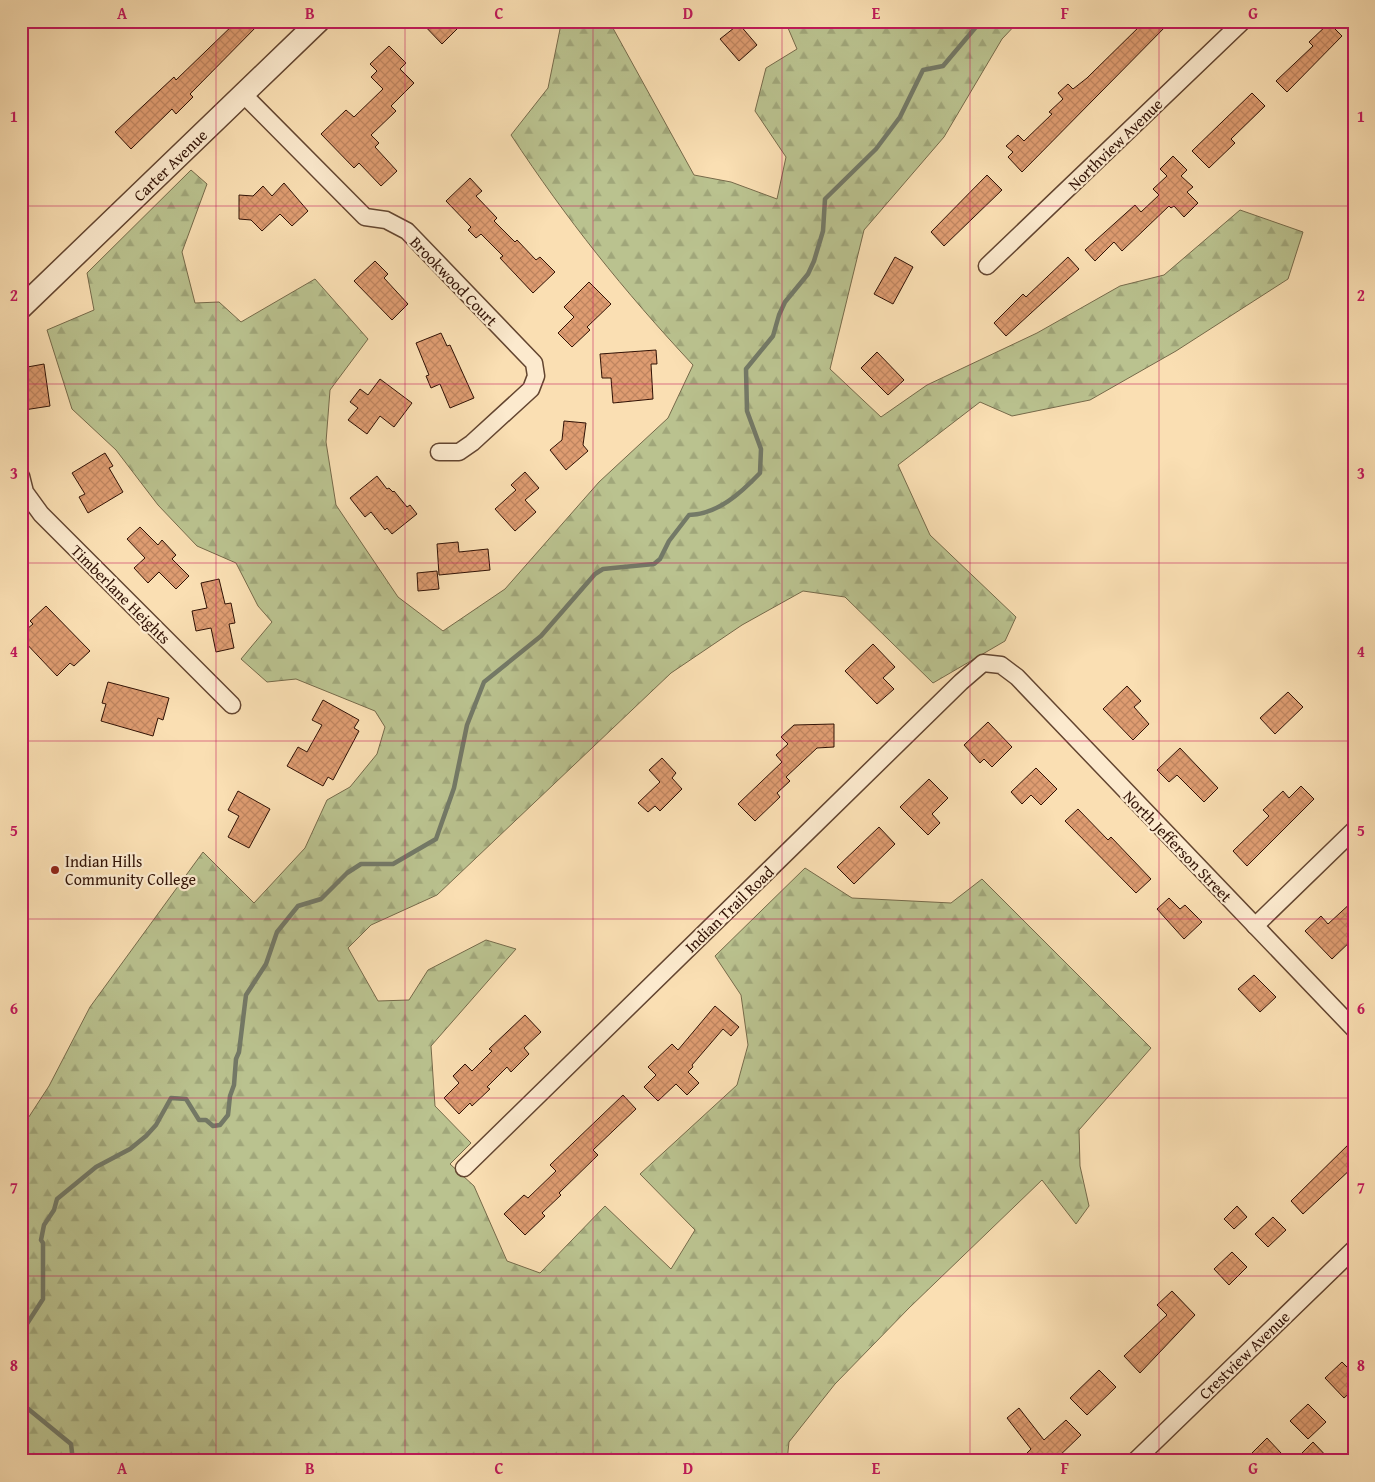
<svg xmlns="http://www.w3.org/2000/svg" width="1375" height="1482" viewBox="0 0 1375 1482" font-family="'Gentium Book Plus',serif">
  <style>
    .forest { fill: url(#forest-firs); stroke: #766a4a }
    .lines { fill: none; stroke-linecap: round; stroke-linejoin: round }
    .stream { stroke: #737967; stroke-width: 4.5 }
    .building { fill: url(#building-cross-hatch); stroke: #311205 }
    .minor-casing { stroke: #634530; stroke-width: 19 }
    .tertiary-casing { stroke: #634530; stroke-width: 24 }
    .minor { stroke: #fceace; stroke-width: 16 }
    .tertiary { stroke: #fceace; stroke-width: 21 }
    .grid { fill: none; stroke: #c2185b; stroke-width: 1; stroke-opacity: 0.55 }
    .poi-dot { fill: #8f2418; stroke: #fceace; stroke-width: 2 }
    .labels { text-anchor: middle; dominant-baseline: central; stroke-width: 4.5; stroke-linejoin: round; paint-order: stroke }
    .street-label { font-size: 16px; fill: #311205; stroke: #fceace }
    .poi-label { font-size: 16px; fill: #311205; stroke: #fceace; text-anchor: start }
    .neatline { fill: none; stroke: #c2185b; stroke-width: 2 }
    .grid-label { font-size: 16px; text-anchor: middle; font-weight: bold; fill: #c2185b }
  </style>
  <defs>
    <pattern id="forest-firs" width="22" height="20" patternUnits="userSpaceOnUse" patternTransform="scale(1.25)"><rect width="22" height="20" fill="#bac28f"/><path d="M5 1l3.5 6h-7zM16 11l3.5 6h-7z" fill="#a0a67a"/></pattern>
    <pattern id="building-cross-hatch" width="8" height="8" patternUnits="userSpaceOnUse" patternTransform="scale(1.25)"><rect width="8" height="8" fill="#de9c71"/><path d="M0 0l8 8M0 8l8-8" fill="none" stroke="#bf8560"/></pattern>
  </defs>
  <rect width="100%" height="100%" fill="#fadfb3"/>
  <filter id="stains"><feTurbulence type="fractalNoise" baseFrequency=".004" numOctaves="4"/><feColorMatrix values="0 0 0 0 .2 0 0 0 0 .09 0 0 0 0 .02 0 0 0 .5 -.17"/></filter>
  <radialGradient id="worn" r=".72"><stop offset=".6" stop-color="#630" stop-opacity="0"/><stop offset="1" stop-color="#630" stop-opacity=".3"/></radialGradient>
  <path class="forest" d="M567,21H609L694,175L731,182L777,199L786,157L755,111L766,68L797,49L785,21H951L959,29L966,21H1019L1002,39L944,137L864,230L830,369L881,417L927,385L1037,333L1120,286L1164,275L1240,210L1303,232L1288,279L1176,351L1090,400L1012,416L980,402L898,465L930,535L1016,617L1005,641L933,683L845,597L803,591L742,625L671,673L437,895L371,925L348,948L378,1001L409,1000L428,970L486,940L516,949L431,1046L435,1106L471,1143L450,1164L474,1186L507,1261L540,1273L605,1206L671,1269L695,1230L640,1174L737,1085L748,1045L741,995L715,956L805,868L852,898L951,903L982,879L1151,1048L1079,1130L1080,1166L1089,1206L1076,1224L1042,1180L909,1308L835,1384L789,1442L787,1461H21V1129L49,1086L90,1007L203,852L254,903L305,848L327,800L350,787L377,754L385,727L375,711L296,679L267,682L241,659L272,622L258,606L236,563L197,546L158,505L116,450L72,409L47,330L94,310L87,273L191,170L207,184L182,252L195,303L219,302L241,322L315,279L368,339L330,390L326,442L336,505L398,597L443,631L505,589L599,482L668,418L693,365C623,290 567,220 511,135L548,88L560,29Z"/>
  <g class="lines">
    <g class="stream">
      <path d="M21,1333L43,1299V1243L41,1240L44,1225L54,1210L57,1199L96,1167L130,1149L146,1136L156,1125L171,1098L186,1099L199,1120H206L213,1126L220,1125L228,1115L230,1096L234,1085L236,1059L239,1052L246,995L266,964L277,932L298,906L321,899L347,873L361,864H393L436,839L454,788L467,725L484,682L541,636L595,574L603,569L654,564L660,559L669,541L689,515C718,514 741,493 760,473L761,449L747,411L746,369L773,336L779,315L785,302L808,274L814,261L823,231L825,199L876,149L900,117L923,70L943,66L981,21"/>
      <polyline points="21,1403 71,1444 73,1461"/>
    </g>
  </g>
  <g class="building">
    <polygon points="237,21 262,21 190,94 193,97 176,114 172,109 131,149 115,132 174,77 176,80"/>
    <polygon points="420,21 465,21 442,44"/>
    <polygon points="1145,21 1171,21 1022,172 1008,157 1013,152 1006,146 1018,135 1024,141 1052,114 1049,112 1063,99 1058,93 1068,84 1073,89 1087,78"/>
    <polygon points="1329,23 1342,36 1287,92 1276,81 1313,46 1309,42"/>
    <polygon points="739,24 757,45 739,61 720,39"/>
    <polygon points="389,46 406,63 400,69 414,83 391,106 396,111 371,135 379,143 375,147 397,171 381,186 359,163 354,168 321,134 346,110 354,117 383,89 371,77 377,71 370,64"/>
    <polygon points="1252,93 1265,106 1231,139 1235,143 1209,168 1192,151"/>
    <polygon points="1173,156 1187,170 1181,176 1193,187 1187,192 1198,203 1184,217 1174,206 1171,208 1169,206 1122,251 1114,242 1095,261 1085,250 1135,205 1141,212 1159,195 1153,189 1167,176 1160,169"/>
    <polygon points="987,175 1002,190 944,246 931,232"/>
    <polygon points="470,178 482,191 476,196 497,218 494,221 515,242 517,240 536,260 540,257 555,272 533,293 500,258 503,256 481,234 476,238 468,230 471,227 446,201"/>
    <polygon points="284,183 308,211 292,226 280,214 262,231 251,220 239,219 239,195 253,196 263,186 272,196"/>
    <polygon points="895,257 913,267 893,304 874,294"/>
    <polygon points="1068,257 1079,269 1006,336 994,323 1023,294 1026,297"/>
    <polygon points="375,261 388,274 384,278 408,304 392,320 354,281"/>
    <polygon points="589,282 611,304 587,327 590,330 572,347 558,333 574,317 564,307"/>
    <polygon points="441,333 447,346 450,345 474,398 450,408 440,384 431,388 426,376 429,375 416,343"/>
    <polygon points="656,350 657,364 651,364 653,399 613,403 611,378 602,378 600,354"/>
    <polygon points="877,352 904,380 888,395 861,368"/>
    <polygon points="44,364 50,406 24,410 21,391 26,390 22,368"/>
    <polygon points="380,379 412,403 394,427 380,416 367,434 348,420 358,408 350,402 360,389 368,395"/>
    <polygon points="564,421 586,423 583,445 588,451 566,470 550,450 562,440"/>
    <polygon points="105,453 113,466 109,468 123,492 88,513 79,497 85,494 72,473"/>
    <polygon points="525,472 539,488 525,500 536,512 515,531 495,509 516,490 511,485"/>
    <polygon points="377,476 387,489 389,488 393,492 394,491 407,507 410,505 417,514 392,534 387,528 385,530 371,512 365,517 350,498"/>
    <polygon points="140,527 158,545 162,540 176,555 172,559 189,576 176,589 159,572 148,583 134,568 145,558 127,539"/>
    <polygon points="458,542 459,552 488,549 490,570 439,575 437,544"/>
    <polygon points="437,571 439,589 418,591 417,573"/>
    <polygon points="219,579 225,604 231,603 235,623 229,624 234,648 216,652 211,628 196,631 192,611 207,608 201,583"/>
    <polygon points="46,606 90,651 74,666 70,663 57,676 21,638 21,634 33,624 30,621"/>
    <polygon points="873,644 895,667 883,678 894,689 877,704 845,671"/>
    <polygon points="108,682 169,698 163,720 158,718 153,736 101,721 106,704 102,703"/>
    <polygon points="1127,686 1141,701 1134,707 1149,724 1133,740 1103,709"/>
    <polygon points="1288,692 1303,707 1275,734 1260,718"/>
    <polygon points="323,700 359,720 354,728 359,731 333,780 328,777 323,786 287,766 298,747 307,752 322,725 312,720"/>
    <polygon points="988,722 1012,747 992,767 984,759 980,763 964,745"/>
    <polygon points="834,724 834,747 817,748 786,777 790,781 777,793 780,797 755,821 738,804 782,762 776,755 788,744 781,737 794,725"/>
    <polygon points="1180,748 1218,788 1204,802 1177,775 1169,782 1157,770"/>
    <polygon points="662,758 676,773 672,778 682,789 660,811 655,806 648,812 638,803 660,782 649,770"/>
    <polygon points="1036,768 1057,789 1041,805 1031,795 1022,804 1011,792"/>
    <polygon points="929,779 948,798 932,814 940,823 928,835 900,807"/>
    <polygon points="1301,786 1314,799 1247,866 1233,851 1269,816 1263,810 1283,791 1289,798"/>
    <polygon points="238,791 270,809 249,848 228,837 239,816 228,810"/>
    <polygon points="1078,809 1108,840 1111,837 1151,879 1136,893 1065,821"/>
    <polygon points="879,827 895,844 854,884 837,867"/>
    <polygon points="1169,898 1180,909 1185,905 1202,922 1184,939 1157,909"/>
    <polygon points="1354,900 1354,938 1332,959 1305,931 1321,916 1328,924"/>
    <polygon points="1254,975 1276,997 1260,1012 1238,989"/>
    <polygon points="715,1006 739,1027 731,1036 723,1029 692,1065 693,1067 688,1072 699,1083 687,1095 676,1084 658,1101 644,1087 656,1075 648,1067 672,1044 678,1050"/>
    <polygon points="525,1015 541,1032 524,1048 529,1054 511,1072 507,1067 487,1087 490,1089 472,1106 470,1103 459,1114 444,1098 459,1083 453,1076 465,1064 472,1071 492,1051 489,1049"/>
    <polygon points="623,1095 636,1109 593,1150 598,1155 559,1193 561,1195 542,1213 545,1216 525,1235 504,1214 524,1195 528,1198 556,1171 550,1165"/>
    <polygon points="1354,1139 1354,1166 1303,1214 1291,1201"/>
    <polygon points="1237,1206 1247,1217 1234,1229 1224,1219"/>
    <polygon points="1273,1217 1286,1230 1268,1247 1255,1234"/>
    <polygon points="1232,1252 1247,1267 1229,1285 1214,1269"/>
    <polygon points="1172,1291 1195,1315 1140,1373 1124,1356 1167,1315 1157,1305"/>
    <polygon points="1342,1362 1354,1374 1354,1389 1344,1398 1325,1378"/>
    <polygon points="1099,1370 1116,1387 1087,1415 1070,1398"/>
    <polygon points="1308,1404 1326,1422 1308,1439 1290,1421"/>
    <polygon points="1019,1408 1044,1440 1066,1420 1081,1435 1054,1461 1019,1461 1031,1449 1007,1418"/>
    <polygon points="1267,1438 1281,1453 1273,1461 1244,1461"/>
    <polygon points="1313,1442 1331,1461 1306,1461 1300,1455"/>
  </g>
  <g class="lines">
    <g class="minor-casing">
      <g id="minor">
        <polyline points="243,94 365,217 386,220 407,231 534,363 536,376 531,389 472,443 459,452 439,452"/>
        <polyline points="987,266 1243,21"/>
        <polyline points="21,476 25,492 41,514 232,705"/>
        <polyline points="1255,926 1354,830"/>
        <polyline points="464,1168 961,682 983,663 1001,665 1017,677 1354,1029"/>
        <polyline points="1135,1461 1354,1249"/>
      </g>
    </g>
    <g class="tertiary-casing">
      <polyline id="tertiary" points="21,308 319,21"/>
    </g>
    <use href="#minor" class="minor"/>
    <use href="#tertiary" class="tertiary"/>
  </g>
  <path class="grid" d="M216,21V1461M405,21V1461M593,21V1461M782,21V1461M970,21V1461M1159,21V1461M21,206H1354M21,384H1354M21,563H1354M21,741H1354M21,919H1354M21,1098H1354M21,1276H1354"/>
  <circle class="poi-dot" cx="55" cy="870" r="5"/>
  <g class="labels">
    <g class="street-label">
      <text transform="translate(1115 144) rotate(-44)">Northview Avenue</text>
      <text transform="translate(170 165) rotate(-44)">Carter Avenue</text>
      <text transform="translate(454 281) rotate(46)">Brookwood Court</text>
      <text transform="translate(121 594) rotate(45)">Timberlane Heights</text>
      <text transform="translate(1178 846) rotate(46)">North Jefferson Street</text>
      <text transform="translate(729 909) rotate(-44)">Indian Trail Road</text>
      <text transform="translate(1244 1355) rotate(-44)">Crestview Avenue</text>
    </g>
    <g class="poi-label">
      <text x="65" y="861">Indian Hills<tspan x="65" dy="18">Community College</tspan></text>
    </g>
  </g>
  <rect width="1375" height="1482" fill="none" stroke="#fadfb3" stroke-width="55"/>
  <rect x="28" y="28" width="1320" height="1426" class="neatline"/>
  <g class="grid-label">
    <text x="122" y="19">A</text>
    <text x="310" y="19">B</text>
    <text x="499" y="19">C</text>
    <text x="688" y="19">D</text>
    <text x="876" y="19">E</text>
    <text x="1065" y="19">F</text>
    <text x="1253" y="19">G</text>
    <text x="14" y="122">1</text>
    <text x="1361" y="122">1</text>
    <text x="14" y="301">2</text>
    <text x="1361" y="301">2</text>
    <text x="14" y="479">3</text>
    <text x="1361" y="479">3</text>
    <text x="14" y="657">4</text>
    <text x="1361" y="657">4</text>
    <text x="14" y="836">5</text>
    <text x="1361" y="836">5</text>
    <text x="14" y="1014">6</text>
    <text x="1361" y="1014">6</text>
    <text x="14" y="1193">7</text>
    <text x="1361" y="1193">7</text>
    <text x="14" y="1371">8</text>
    <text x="1361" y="1371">8</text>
    <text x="122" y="1474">A</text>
    <text x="310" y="1474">B</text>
    <text x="499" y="1474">C</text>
    <text x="688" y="1474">D</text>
    <text x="876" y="1474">E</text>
    <text x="1065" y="1474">F</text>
    <text x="1253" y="1474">G</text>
  </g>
  <rect width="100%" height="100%" filter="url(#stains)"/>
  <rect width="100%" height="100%" fill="url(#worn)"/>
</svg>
